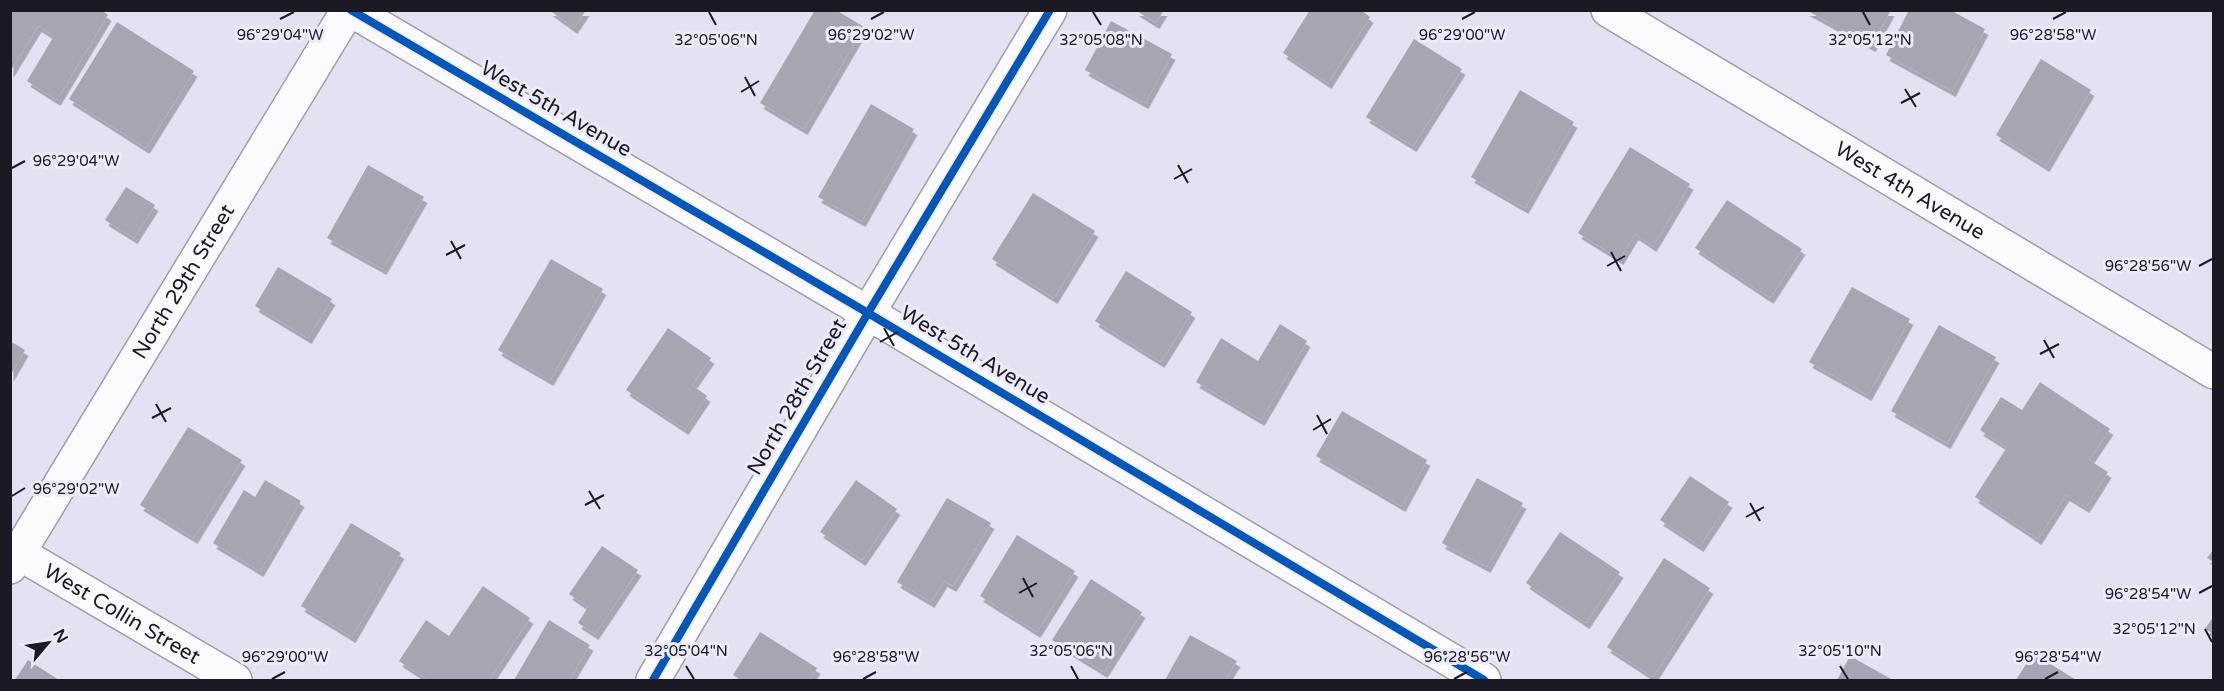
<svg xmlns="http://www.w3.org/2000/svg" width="2224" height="691" viewBox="0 0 2224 691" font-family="'Varela Round',sans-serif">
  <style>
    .building { fill: #a8a5b2; filter: url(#shadow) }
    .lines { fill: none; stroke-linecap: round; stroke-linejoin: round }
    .minor-casing { stroke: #9f9da9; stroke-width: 36 }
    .minor { stroke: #fbfafd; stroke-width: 33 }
    .cycleway-casing { stroke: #eceafc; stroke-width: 11 }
    .cycleway { stroke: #0057b8; stroke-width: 8 }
    .ticks { fill: none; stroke: #1b1a24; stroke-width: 2 }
    .labels { text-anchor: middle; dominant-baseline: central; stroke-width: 6; stroke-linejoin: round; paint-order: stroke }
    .street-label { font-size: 21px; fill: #1b1a24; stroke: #eceafc }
    .ticks-label { font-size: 15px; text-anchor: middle; fill: #1b1a24; stroke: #eceafc; stroke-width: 6; stroke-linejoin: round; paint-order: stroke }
  </style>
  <defs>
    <filter id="shadow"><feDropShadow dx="3.5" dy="6" stdDeviation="0" flood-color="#0004"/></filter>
  </defs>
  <rect width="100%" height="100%" fill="#e4e1f2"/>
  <g class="building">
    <polygon points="10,10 101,10 108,15 57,100 27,81 54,36 38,26 10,72"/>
    <polygon points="549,10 586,10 574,28"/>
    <polygon points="815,10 836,10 864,27 804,129 760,103"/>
    <polygon points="1135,10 1164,10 1156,23"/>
    <polygon points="1310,10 1361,10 1370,17 1328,83 1283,53"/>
    <polygon points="1806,10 1891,10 1872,46"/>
    <polygon points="1909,10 1950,10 1985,29 1952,91 1886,55"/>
    <polygon points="1111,21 1172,54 1145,103 1085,70"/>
    <polygon points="117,22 194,71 146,148 69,99"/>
    <polygon points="1414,39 1462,69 1413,146 1366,117"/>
    <polygon points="2041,59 2091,90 2046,166 1996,135"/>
    <polygon points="1520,90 1574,122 1525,208 1471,177"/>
    <polygon points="871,104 914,129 862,221 818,197"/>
    <polygon points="1630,147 1690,184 1653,246 1635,234 1620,259 1578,233"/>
    <polygon points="368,165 424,197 383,269 327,238"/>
    <polygon points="126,187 155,205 134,238 105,220"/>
    <polygon points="1033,193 1095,231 1054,298 992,259"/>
    <polygon points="1727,200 1802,249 1770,298 1695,248"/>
    <polygon points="551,259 603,289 550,380 498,350"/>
    <polygon points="278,267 332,299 308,338 255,306"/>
    <polygon points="1126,271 1192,312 1161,362 1095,321"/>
    <polygon points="1852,287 1910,319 1868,395 1809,362"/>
    <polygon points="1280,324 1307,341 1261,420 1196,382 1221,338 1258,361"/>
    <polygon points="1939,325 1996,357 1947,443 1891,411"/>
    <polygon points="668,328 711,358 692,385 707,396 685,429 626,390"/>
    <polygon points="10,341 25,350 10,376"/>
    <polygon points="2040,382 2110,429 2089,460 2108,472 2086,507 2066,495 2038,539 1975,497 2007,447 1980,430 2001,397 2022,410"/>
    <polygon points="1342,411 1427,460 1402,506 1316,456"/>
    <polygon points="188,427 242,460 194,538 140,505"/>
    <polygon points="1690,476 1729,502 1700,546 1660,520"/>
    <polygon points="1477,478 1523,503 1487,567 1442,543"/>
    <polygon points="265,480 301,501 260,571 213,543 244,490 255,497"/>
    <polygon points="856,480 897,509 862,560 820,532"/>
    <polygon points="947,498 991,523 953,586 944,581 931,602 897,582"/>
    <polygon points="351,523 401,553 352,637 301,606"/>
    <polygon points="1560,532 1620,572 1586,623 1526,583"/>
    <polygon points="1017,535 1075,571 1037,632 980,596"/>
    <polygon points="602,546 638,570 595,634 578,623 588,607 569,594"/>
    <polygon points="2214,549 2214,562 2207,558"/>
    <polygon points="1664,558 1710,588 1653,677 1607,647"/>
    <polygon points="1091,579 1142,612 1104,672 1052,640"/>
    <polygon points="483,586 530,618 489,680 428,680 399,661 426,620 449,636"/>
    <polygon points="2214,616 2214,634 2205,629"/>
    <polygon points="549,620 590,645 569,680 514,680"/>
    <polygon points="760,632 817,668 809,680 741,680 733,675"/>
    <polygon points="1190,635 1237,661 1225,680 1165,680"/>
    <polygon points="2033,653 2076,680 2016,680"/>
    <polygon points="1850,656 1893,680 1837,680"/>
    <polygon points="28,660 59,680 15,680"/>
  </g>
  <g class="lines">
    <g class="minor-casing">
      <g id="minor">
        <polyline points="351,10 868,313 1484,680"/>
        <path id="s1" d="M1608,10L2214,372"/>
        <path id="s2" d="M10,548L235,680"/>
        <path id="s3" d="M10,567L348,10"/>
        <polyline points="653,680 868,313 1050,10"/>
      </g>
    </g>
    <use href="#minor" class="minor"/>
    <g class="cycleway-casing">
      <g id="cycleway">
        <polyline points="351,10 868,313 1484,680"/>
        <polyline points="653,680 868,313 1050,10"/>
      </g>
    </g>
    <use href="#cycleway" class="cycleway"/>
  </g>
  <path class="ticks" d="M709,12L716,25M1093,12L1101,25M1863,12L1870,25M280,19L294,12M871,19L884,12M1462,19L1475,12M2053,19L2066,12M745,77L755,96M1905,89L1916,107M741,92L759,81M1901,103L1920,93M1178,165L1188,183M12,168L25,161M1174,179L1192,169M451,241L461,259M1611,252L1621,271M446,255L465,245M1607,266L1625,256M2199,266L2212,259M884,328L894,346M2044,340L2054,358M880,342L898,332M2040,354L2059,344M156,404L166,422M1317,415L1327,434M152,418L171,408M1313,430L1331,419M589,491L600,509M12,496L25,488M1750,503L1760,521M585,505L604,495M1746,517L1764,507M1023,578L1033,597M1019,593L1037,583M2199,593L2212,586M2205,629L2212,642M686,666L694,679M1071,666L1078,679M1840,666L1848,679M272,679L285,672M863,679L876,672M1454,679L1467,672M2045,679L2058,672"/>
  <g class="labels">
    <g class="street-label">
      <text transform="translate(556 109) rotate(30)">West 5th Avenue</text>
      <text stroke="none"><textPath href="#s1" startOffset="352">West 4th Avenue</textPath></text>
      <text stroke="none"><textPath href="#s3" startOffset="334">North 29th Street</textPath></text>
      <text transform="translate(975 355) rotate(31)">West 5th Avenue</text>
      <text transform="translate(797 397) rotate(-60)">North 28th Street</text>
      <text stroke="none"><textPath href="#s2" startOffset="130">West Collin Street</textPath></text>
    </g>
  </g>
  <g class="ticks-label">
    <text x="280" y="40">96°29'04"W</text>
    <text x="871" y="40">96°29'02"W</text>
    <text x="1462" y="40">96°29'00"W</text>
    <text x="2053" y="40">96°28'58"W</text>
    <text x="716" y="45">32°05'06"N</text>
    <text x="1101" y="45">32°05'08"N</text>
    <text x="1870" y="45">32°05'12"N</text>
    <text x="76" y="166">96°29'04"W</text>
    <text x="2148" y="271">96°28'56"W</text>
    <text x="76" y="494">96°29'02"W</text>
    <text x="2148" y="599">96°28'54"W</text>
    <text x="2154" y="634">32°05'12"N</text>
    <text x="686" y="656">32°05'04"N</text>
    <text x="1071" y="656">32°05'06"N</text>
    <text x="1840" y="656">32°05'10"N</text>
    <text x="285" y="662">96°29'00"W</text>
    <text x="876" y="662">96°28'58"W</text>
    <text x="1467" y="662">96°28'56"W</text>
    <text x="2058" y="662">96°28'54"W</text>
  </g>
  <rect width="2224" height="691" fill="none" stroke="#1b1a24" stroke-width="24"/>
  <g transform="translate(48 643) rotate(61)" stroke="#eceafc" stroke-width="4.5" paint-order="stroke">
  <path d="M0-4.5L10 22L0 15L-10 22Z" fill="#1b1a24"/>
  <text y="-9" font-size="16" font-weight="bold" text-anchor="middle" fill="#1b1a24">N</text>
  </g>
</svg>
